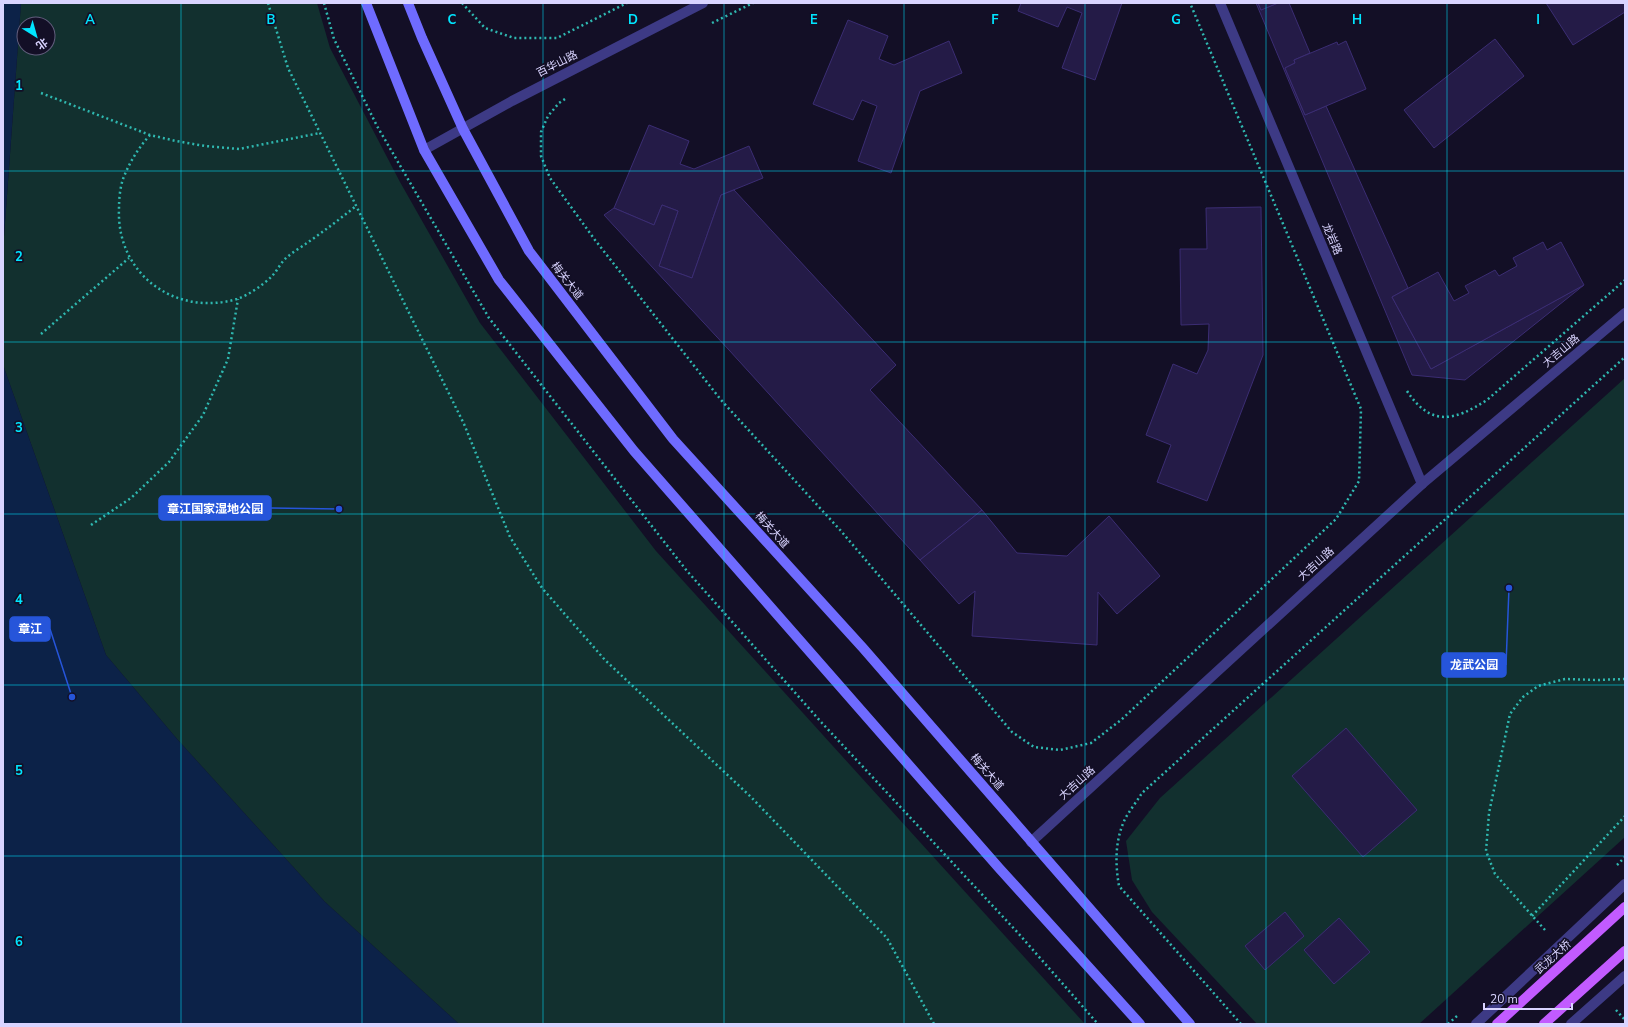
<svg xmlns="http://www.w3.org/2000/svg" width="1628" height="1027" viewBox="0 0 1628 1027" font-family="'Nunito Sans','Noto Sans SC',sans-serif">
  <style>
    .green { fill: #12302f; fill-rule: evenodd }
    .water { fill: #0c2248 }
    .building { fill: #241b47; stroke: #3b2d73 }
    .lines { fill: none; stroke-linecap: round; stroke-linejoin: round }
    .path { stroke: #2fb8b0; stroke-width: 2.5; stroke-dasharray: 2 3; stroke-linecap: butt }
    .tertiary { stroke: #3d3a85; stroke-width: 10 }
    .secondary { stroke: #6f6bff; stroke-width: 10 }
    .path-bridge { stroke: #2fb8b0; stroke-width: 2.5; stroke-dasharray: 2 3; stroke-linecap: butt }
    .tertiary-bridge { stroke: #3d3a85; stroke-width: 10 }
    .primary-bridge { stroke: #c25bff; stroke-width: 10 }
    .grid { fill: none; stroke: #00e5ff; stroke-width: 1; stroke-opacity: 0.55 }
    .labels { text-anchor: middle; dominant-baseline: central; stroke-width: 3.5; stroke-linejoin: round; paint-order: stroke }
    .street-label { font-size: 11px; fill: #d9d4ff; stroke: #130f26 }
    .grid-label { font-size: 13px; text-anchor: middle; font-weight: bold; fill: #00e5ff; stroke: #130f26; stroke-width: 3.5; stroke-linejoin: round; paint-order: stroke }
    .leader { fill: none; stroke: #2655da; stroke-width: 1.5 }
    .callout-dot { fill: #2655da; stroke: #130f26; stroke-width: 1.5 }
    .callout { fill: #2655da; stroke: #2655da; stroke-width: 1.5 }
    .callout-label { font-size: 12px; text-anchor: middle; font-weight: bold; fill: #fff }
  </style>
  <rect width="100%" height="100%" fill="#130f26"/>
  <g class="green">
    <path d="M21,3H317L330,48L400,182L480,323L656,551L1085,1024H459L325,902L177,739L106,655L3,365V250ZM24,24H48V48H24Z"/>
    <polygon points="1625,378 1625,837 1419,1024 1257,1024 1152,912 1132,880 1126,841 1160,798"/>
  </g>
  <g class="water">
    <polygon points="3,3 21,3 3,250"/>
    <polygon points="3,365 106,655 177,739 325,902 459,1024 3,1024"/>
  </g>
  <g class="building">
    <polygon points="1021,3 1122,3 1095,80 1062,68 1082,13 1067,7 1058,27 1018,11"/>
    <polygon points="1256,3 1258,3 1261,10 1278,3 1289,3 1310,53 1294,60 1295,63 1285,68 1305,115 1326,106 1408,288 1392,297 1431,369 1584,285 1465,380 1412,375"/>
    <polygon points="1258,3 1278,3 1261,10"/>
    <polygon points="1546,3 1625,3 1625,12 1573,45"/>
    <polygon points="848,20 888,36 879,59 894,65 949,41 962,73 920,91 891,173 858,161 877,106 862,100 853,120 813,104"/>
    <polygon points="1495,39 1524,76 1434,148 1404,110"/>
    <polygon points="1346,41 1366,89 1305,115 1285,68 1295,63 1294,60 1337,42 1338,45"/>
    <polygon points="649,125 689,141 680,164 694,169 749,146 763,178 721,195 692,278 659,266 678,211 662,205 654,225 614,208"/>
    <polygon points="734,190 896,365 870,390 982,510 920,560 729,350 604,215 614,208 654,225 662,205 678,211 659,266 692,278 721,195"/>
    <polygon points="1261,207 1263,355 1207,501 1157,482 1171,445 1146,435 1173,364 1197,374 1208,350 1209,324 1181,325 1180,249 1207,249 1206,208"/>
    <polygon points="1543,242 1547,250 1561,242 1584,285 1431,369 1392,297 1438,272 1454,301 1469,293 1465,286 1495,270 1499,276 1517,266 1513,258"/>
    <polygon points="982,510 1017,553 1067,556 1109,516 1160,576 1117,614 1098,592 1097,645 972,636 975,591 959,604 920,560"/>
    <polygon points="1346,728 1417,810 1363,857 1292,776"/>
    <polygon points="1285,912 1304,936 1265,970 1245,946"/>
    <polygon points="1339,918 1370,952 1334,984 1304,950"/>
  </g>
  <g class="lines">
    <g class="path">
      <polyline points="268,3 288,68 464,424 510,537 542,588 605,660 751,797 887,938 934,1024"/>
      <polyline points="324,3 334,39 377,126 489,318 687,571 822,723 1019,934 1098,1024"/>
      <polyline points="462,3 485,28 514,38 557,38 627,3"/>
      <polyline points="712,23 753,3"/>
      <polyline points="41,93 150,135 176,141 205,146 239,149 320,133"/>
      <polyline points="565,99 559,103 548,116 541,132 541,156 550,178 595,240 721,400 841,531 1012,732 1034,747 1060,750 1091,743 1121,720 1336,519 1359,481 1361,409 1190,3"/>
      <path d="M150,135C139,147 129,163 123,179C120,188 119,199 119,208C116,274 175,317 237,299C249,295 263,285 272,276C277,271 280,264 285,259C291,253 300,248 307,243C324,231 340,219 356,206"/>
      <polyline points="41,334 129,258"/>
      <path d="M1407,391C1431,427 1454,421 1487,400L1625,280"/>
      <polyline points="91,525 131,498 169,462 203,415 228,359 238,299"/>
      <polyline points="1532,916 1625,816"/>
      <polyline points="1545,930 1495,874 1486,851 1489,813 1510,714 1523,697 1538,686 1565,679 1597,680 1625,679"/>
      <polyline points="1616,1010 1625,1020"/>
      <path d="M1241,1024L1119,886C1115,863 1115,840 1125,819C1130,810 1137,801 1142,793L1625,357"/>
    </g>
    <g class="tertiary">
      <polyline points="1220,3 1422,484"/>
      <polyline points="424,150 512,101 703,3"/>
      <polyline points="1031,842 1422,484 1625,313"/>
    </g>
    <g class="secondary">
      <polyline points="366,3 424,150 499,280 634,451 999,868 1140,1024"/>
      <polyline points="408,3 422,38 463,129 529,251 673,439 863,648 1190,1024"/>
    </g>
    <g class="path-bridge">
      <polyline points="1617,865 1625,857"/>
      <polyline points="1448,1024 1457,1016"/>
    </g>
    <g class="tertiary-bridge">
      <polyline points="1476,1024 1625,884"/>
      <polyline points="1571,1024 1625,976"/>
    </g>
    <g class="primary-bridge">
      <polyline points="1497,1024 1625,907"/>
      <polyline points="1544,1024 1625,951"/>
    </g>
  </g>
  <path class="grid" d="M181,3V1024M362,3V1024M543,3V1024M724,3V1024M904,3V1024M1085,3V1024M1266,3V1024M1447,3V1024M3,171H1625M3,342H1625M3,514H1625M3,685H1625M3,856H1625"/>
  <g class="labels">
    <g class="street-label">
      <text transform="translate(557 64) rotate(-27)">百华山路</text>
      <text transform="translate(1332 239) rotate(67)">龙岩路</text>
      <text transform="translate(567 281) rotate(52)">梅关大道</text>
      <text transform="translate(1561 351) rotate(-40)">大吉山路</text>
      <text transform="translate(772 530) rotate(48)">梅关大道</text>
      <text transform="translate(1316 564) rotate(-42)">大吉山路</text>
      <text transform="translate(987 772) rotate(49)">梅关大道</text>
      <text transform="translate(1077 783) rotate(-42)">大吉山路</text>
      <text transform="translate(1553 957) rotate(-42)">武龙大桥</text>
    </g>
  </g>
  <g class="grid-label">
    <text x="90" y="24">A</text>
    <text x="271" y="24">B</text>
    <text x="452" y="24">C</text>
    <text x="633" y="24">D</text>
    <text x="814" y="24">E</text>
    <text x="995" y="24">F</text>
    <text x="1176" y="24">G</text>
    <text x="1357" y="24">H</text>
    <text x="1538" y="24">I</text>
    <text x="19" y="90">1</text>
    <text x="19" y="261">2</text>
    <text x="19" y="432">3</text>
    <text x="19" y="604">4</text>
    <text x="19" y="775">5</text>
    <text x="19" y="946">6</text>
  </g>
  <path class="leader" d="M339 509L271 508M72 697L50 629M1509 588L1506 665"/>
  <g class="callout-dot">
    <circle cx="339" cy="509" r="4"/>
    <circle cx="72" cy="697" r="4"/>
    <circle cx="1509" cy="588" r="4"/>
  </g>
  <g class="callout">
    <rect x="159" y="496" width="112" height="24" rx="4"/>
    <rect x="10" y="617" width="40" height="24" rx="4"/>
    <rect x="1442" y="653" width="64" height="24" rx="4"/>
  </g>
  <g class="callout-label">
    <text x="215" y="513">章江国家湿地公园</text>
    <text x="30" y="633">章江</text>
    <text x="1474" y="669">龙武公园</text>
  </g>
  <rect width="1628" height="1027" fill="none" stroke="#d9d4ff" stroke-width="8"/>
  <g transform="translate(36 36) rotate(143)"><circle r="19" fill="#130f26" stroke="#625e7d"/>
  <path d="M0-3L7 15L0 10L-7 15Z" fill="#00e5ff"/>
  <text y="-6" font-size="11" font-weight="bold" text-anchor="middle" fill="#d9d4ff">北</text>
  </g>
  <path d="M1484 1003v6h88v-6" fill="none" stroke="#d9d4ff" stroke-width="2"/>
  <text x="1490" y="1003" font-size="12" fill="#d9d4ff" stroke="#130f26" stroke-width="3" paint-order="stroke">20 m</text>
</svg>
